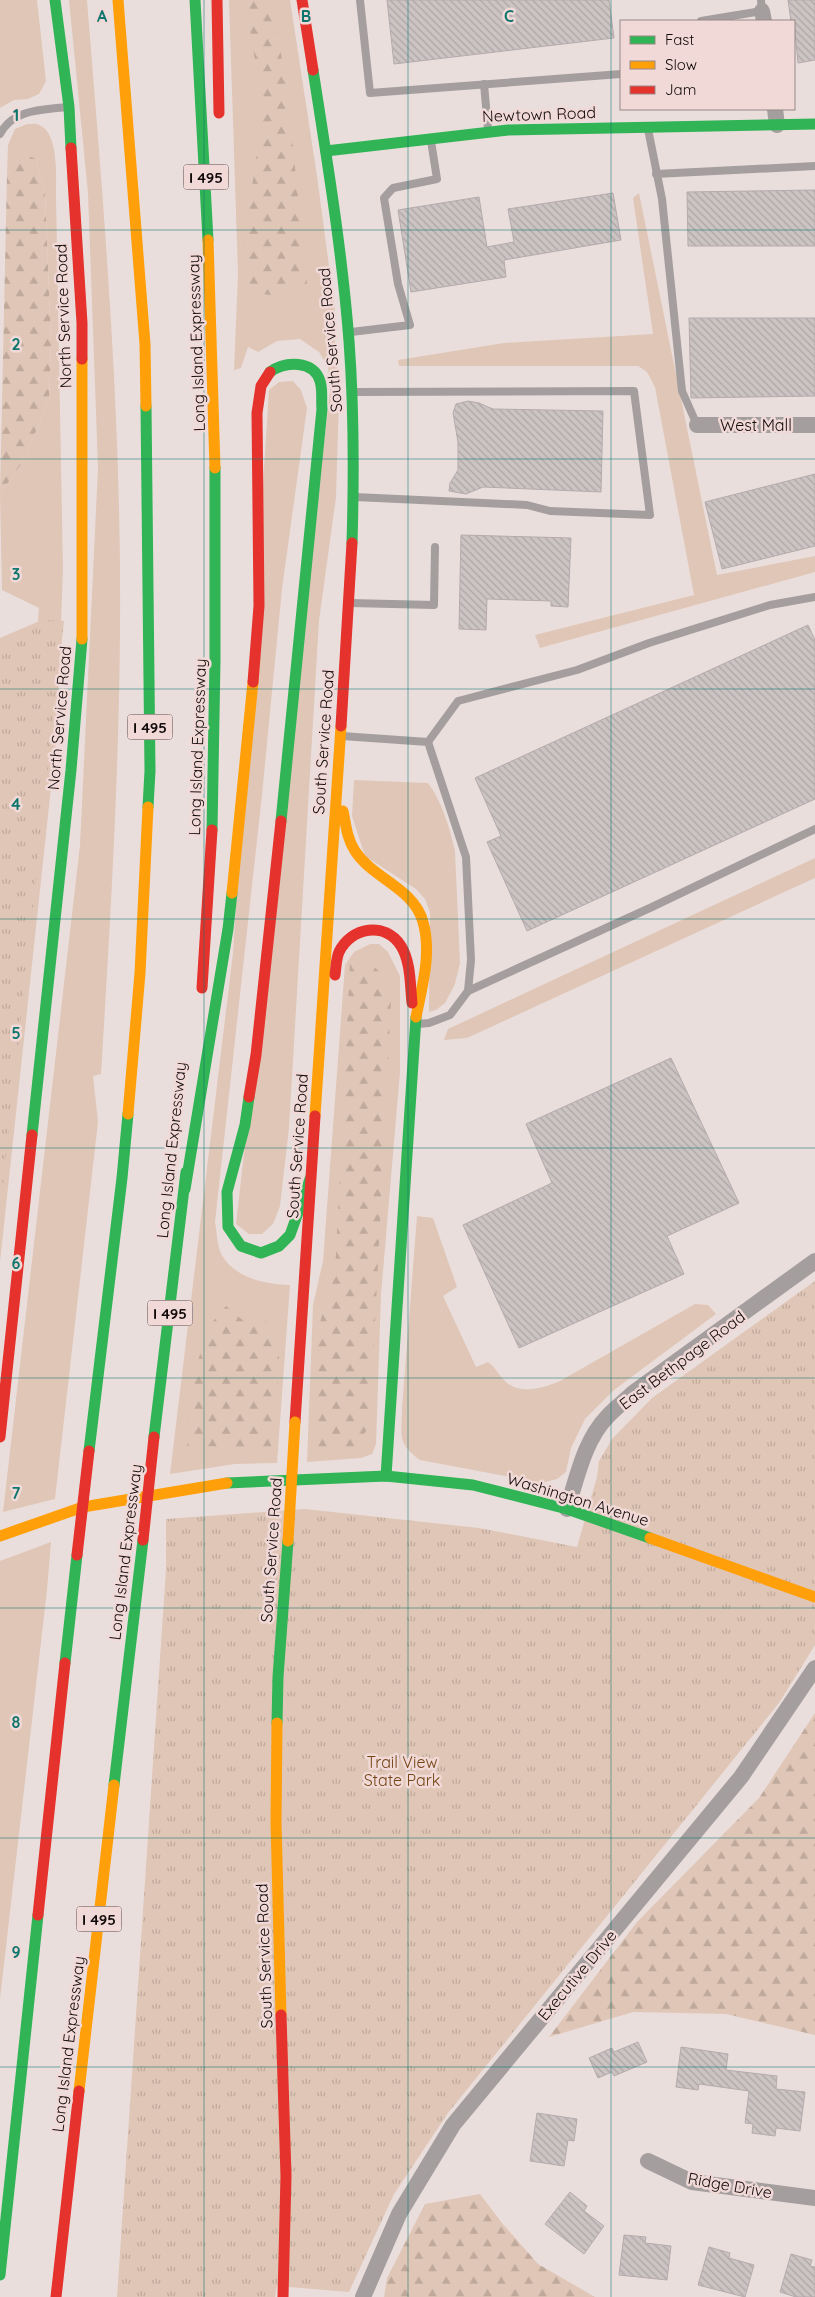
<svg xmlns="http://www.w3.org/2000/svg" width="815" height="2297" viewBox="0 0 815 2297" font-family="Quicksand,sans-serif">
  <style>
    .grass { fill: #e0c6b6 }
    .forest { fill: url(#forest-firs) }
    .park { fill: url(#park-tufts) }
    .building { fill: url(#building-back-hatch); stroke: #b5abac }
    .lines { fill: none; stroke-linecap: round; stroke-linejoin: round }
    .lane { stroke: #a49f9e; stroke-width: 8 }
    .street { stroke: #a49f9e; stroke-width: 16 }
    .fast { stroke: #30b455; stroke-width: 11 }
    .slow { stroke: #ff9f0a; stroke-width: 11 }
    .jam { stroke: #e5322d; stroke-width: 11 }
    .slow-bridge { stroke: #ff9f0a; stroke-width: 11 }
    .jam-bridge { stroke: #e5322d; stroke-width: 11 }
    .grid { fill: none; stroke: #0f766e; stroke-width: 1; stroke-opacity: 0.55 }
    .labels { text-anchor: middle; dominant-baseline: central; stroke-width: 5; stroke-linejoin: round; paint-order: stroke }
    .shield { fill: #f0d9d7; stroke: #554948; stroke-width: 1 }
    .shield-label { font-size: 15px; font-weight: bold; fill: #120b0a }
    .street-label { font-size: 16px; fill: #120b0a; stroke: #f0d9d7 }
    .park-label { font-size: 16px; fill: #744413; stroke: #f0d9d7 }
    .grid-label { font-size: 16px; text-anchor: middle; font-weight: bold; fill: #0f766e; stroke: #f0d9d7; stroke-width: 5; stroke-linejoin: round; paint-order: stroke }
  </style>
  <defs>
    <pattern id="forest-firs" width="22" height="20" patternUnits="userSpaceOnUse" patternTransform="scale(1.25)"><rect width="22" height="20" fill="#e0c6b6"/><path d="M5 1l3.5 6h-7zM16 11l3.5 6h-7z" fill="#bfa99b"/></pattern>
    <pattern id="park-tufts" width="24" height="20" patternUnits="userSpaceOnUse" patternTransform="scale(1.25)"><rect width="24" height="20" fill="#e0c6b6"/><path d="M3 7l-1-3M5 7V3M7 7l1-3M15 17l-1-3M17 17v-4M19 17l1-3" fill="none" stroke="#bfa99b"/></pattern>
    <pattern id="building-back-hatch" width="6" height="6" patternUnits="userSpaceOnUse" patternTransform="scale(1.25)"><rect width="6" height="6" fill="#ccc3c3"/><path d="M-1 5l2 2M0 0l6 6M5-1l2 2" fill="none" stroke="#aea6a6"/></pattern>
  </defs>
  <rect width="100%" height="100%" fill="#eadedd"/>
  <g class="grass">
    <polygon points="0,0 37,0 46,81 39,94 28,99 14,100 0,108"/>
    <path d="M69,0H87C104,210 122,420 120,631C119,779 110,926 101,1074L93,1076L98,1122L55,1499L3,1512L80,845L98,468L88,193Z"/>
    <polygon points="229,0 290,0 317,176 336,319 334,325 339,397 336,497 319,621 289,1128 280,1206 273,1224 262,1234 249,1234 236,1224 330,390 328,367 319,352 300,339 277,341 258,352 248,347 241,368 234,370 238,274"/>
    <path d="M27,124C31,124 36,123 39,125C59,132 56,178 56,196L63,569L57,732L0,1262V1048L39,608L2,590L0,494L24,460L49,399L51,343L45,193L36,159L18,160L7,174L8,145L15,129Z"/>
    <polygon points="639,193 717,575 815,556 815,572 540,648 535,635 694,595 655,387 647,372 638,366 399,366 398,360 504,343 653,334 633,198"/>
    <path d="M293,381L301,390L307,408L282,589L262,795L215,1222C217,1232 217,1249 223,1257C236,1278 267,1285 290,1285L277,1463L235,1464L170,1474L233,953L269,390L279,382Z"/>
    <path d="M354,780L428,783C442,801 450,829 455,851L460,963L455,984L445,1003L436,1010L429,1012L430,912L425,899L416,889L365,856L352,816Z"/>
    <polygon points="815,858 815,878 467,1038 444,1040 448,1029"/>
    <polygon points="370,944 379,944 388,952 400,976 400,1072 381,1295 376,1444 372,1454 361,1458 307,1462 313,1305 323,1261 345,965 354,952"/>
    <path d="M417,1216L433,1218L457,1287L443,1296L476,1367L488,1362C495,1367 498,1374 504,1380C519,1396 543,1388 560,1381L695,1304L708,1305L716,1314L614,1390L585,1419L571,1448L566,1472L557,1479L542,1483L420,1460C396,1442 402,1436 402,1408Z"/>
    <polygon points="51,1542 47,1590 0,1999 0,1561"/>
  </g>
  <g class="forest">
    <polygon points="245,0 272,0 287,90 307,284 278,296 248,292 242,258 263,109"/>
    <polygon points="27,155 36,159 45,193 51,343 49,399 24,460 0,494 7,174 18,160"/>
    <polygon points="350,962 369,962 383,975 391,1000 370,1425 356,1446 315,1453 317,1332 335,1273"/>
    <polygon points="226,1306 246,1323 268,1321 280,1361 271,1448 187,1452 191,1381 210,1325"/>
    <polygon points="815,1713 815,2035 726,2014 633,2012 549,2037 637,1922 759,1798"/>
    <polygon points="480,2194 502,2223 538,2264 595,2297 384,2297 387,2278 425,2204"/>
  </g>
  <g class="park">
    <polygon points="42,620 64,621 0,1213 0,638"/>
    <polygon points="815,1281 815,1645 779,1703 448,2113 394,2194 349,2292 277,2286 275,2297 117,2297 166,1569 166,1519 305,1509 479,1528 577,1547 597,1477 599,1461 612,1439 652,1398"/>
  </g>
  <g class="building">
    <polygon points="387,0 609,0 614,38 394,64"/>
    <polygon points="788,0 815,0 815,60 798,63 794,21 791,21"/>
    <polygon points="815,190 815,246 688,246 687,192"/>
    <polygon points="613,193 621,240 504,260 506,277 411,292 398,210 479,197 487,247 514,242 508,209"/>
    <polygon points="689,318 815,318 815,396 691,398"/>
    <polygon points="468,401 479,403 493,409 603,411 601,492 483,487 466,494 449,491 450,483 458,470 458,442 453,413 456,404"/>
    <polygon points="815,474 815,546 722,569 705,502"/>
    <polygon points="461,535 571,538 568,607 551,606 551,601 487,599 486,630 459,629"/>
    <polygon points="808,625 815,640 815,799 527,931 487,842 501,836 475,778"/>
    <polygon points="671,1058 739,1203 667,1236 684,1274 519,1348 463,1225 552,1183 526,1124"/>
    <polygon points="638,2042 647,2062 614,2076 612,2072 598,2078 589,2058 612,2048 614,2052"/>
    <polygon points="681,2047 728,2054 726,2070 777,2076 776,2089 805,2092 800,2131 776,2128 775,2136 752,2133 753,2124 745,2123 749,2091 699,2084 698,2090 676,2087"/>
    <polygon points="537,2113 577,2119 574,2141 568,2140 564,2166 530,2161"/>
    <polygon points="570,2192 587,2206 584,2211 604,2226 584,2254 545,2224"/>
    <polygon points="624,2235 646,2237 645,2243 671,2246 667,2280 619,2275"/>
    <polygon points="709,2247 730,2253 729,2258 754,2265 745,2297 698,2285"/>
    <polygon points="791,2254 812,2260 810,2266 815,2267 815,2297 796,2297 780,2292"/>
  </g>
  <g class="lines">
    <g class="lane">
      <polyline points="360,0 370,93 621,74"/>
      <polyline points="701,21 762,11 761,0"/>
      <polyline points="484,84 488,129"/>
      <polyline points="648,129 662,199 682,391 697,425"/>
      <path d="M0,134C13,109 42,110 67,107"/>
      <polyline points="656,174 815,166"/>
      <polyline points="351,332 410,325 398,284 384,198 393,188 437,179 431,141"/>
      <polyline points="354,392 634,391 650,515 550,511 527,505 355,497"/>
      <polyline points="350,603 434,605 435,547"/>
      <polyline points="342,736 428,742 466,857 471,960 468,991 450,1015 429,1023 417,1024"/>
      <polyline points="428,742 458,701 577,670 649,643 770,605 815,597"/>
      <polyline points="468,991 652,907 815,829"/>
    </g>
    <g class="street">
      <polyline points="762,11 764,21"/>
      <polyline points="775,109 777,125"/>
      <polyline points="697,425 815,425"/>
      <path d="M567,1509C577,1478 584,1441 607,1417C615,1408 625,1401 633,1393L815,1261"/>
      <polyline points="648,2161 692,2182 815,2198"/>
      <polyline points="363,2297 399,2214 453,2125 741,1777 815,1668"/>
    </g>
    <g class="fast">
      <polyline points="55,0 69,107 71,148"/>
      <polyline points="195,0 208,240"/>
      <path d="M313,70C327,160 342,250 349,341C354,408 354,476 352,543"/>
      <polyline points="326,151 508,130 815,124"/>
      <path d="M270,372C285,361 314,360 320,381C323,390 321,400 322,409L281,821"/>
      <polyline points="146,406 150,771 148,807"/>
      <polyline points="212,830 215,660 215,468"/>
      <polyline points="249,1097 245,1125 227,1192 228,1227 241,1246 261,1253 279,1246 290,1235 310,1179"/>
      <polyline points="32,1135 71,770 82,639"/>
      <polyline points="185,1189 228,929 232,893"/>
      <polyline points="154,1437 186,1172"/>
      <polyline points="89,1451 122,1178 128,1114"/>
      <polyline points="386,1476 416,1017"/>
      <polyline points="227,1483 386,1476 473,1485 567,1509 650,1538"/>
      <polyline points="65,1663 77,1555"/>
      <polyline points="277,1723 278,1677 288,1541"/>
      <polyline points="114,1785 143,1540"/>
      <polyline points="0,2275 38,1915"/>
    </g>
    <g class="slow">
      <polyline points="118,0 145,344 146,406"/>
      <polyline points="208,240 215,468"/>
      <polyline points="82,359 82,639"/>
      <path d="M343,811C346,825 347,839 355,851C373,879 414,888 423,922C432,953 422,987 416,1017"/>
      <polyline points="232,893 253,682"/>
      <polyline points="128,1114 140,973 148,807"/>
      <polyline points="315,1116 341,726"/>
      <polyline points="0,1536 83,1507 227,1483"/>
      <polyline points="650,1538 815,1597"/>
      <polyline points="277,1723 276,1822 281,2015"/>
      <polyline points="79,2091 114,1785"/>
    </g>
    <g class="jam">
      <polyline points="217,0 219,113"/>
      <polyline points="302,0 313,70"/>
      <polyline points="71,148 82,323 82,359"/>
      <polyline points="253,682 259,606 257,413 261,386 270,372"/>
      <polyline points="341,726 352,543"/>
      <path d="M335,975C336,968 336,959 339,952C351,927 385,921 401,946C411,962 410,985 412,1003"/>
      <polyline points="202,988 212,830"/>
      <polyline points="249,1097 256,1055 281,821"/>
      <polyline points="295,1422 315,1116"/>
      <polyline points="0,1437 32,1135"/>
      <polyline points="38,1915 65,1663"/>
      <polyline points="281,2015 286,2176 283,2297"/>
      <polyline points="56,2297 79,2091"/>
    </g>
    <polyline class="slow-bridge" points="288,1541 295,1422"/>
    <g class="jam-bridge">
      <polyline points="143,1540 154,1437"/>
      <polyline points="77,1555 89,1451"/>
    </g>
  </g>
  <path class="grid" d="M204,0V2297M408,0V2297M611,0V2297M0,230H815M0,459H815M0,689H815M0,919H815M0,1148H815M0,1378H815M0,1608H815M0,1838H815M0,2067H815"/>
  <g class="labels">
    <g class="shield">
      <rect x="183.5" y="164.5" width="45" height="25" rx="4"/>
      <rect x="127.5" y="714.5" width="45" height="25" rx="4"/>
      <rect x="147.5" y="1300.5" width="45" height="25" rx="4"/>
      <rect x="76.5" y="1906.5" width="45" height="25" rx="4"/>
    </g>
    <g class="shield-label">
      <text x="206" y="177">I 495</text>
      <text x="150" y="727">I 495</text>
      <text x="170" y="1313">I 495</text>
      <text x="99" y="1919">I 495</text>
    </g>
    <g class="street-label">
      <text transform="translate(539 114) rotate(-2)">Newtown Road</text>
      <text transform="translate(63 316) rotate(-92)">North Service Road</text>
      <text transform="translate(330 340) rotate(-95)">South Service Road</text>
      <text transform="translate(196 343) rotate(-92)">Long Island Expressway</text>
      <text x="756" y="425">West Mall</text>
      <text transform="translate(59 718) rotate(-85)">North Service Road</text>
      <text transform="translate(323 742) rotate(-86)">South Service Road</text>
      <text transform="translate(197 747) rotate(-88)">Long Island Expressway</text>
      <text transform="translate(297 1146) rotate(-86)">South Service Road</text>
      <text transform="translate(171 1150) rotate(-84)">Long Island Expressway</text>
      <text transform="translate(682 1360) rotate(-37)">East Bethpage Road</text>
      <text transform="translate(578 1499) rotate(17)">Washington Avenue</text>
      <text transform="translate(271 1550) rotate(-86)">South Service Road</text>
      <text transform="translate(125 1552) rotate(-83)">Long Island Expressway</text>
      <text transform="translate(264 1956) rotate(-92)">South Service Road</text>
      <text transform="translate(577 1975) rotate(-50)">Executive Drive</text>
      <text transform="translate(68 2044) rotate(-83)">Long Island Expressway</text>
      <text transform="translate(730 2185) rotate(10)">Ridge Drive</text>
    </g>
    <g class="park-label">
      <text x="402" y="1762">Trail View<tspan x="402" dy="18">State Park</tspan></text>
    </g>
  </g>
  <g class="grid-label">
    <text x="102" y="22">A</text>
    <text x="306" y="22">B</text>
    <text x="509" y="22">C</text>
    <text x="16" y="121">1</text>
    <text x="16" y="350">2</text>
    <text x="16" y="580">3</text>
    <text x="16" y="810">4</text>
    <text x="16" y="1039">5</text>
    <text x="16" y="1269">6</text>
    <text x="16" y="1499">7</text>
    <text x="16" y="1728">8</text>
    <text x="16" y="1958">9</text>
  </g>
  <rect x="620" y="20" width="175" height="90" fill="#f0d9d7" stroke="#978785"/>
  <rect x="630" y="36" width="25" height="8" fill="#30b455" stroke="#978785"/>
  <text x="665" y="45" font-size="15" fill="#120b0a">Fast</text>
  <rect x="630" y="61" width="25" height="8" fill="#ff9f0a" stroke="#978785"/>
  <text x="665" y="70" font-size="15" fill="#120b0a">Slow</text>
  <rect x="630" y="86" width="25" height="8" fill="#e5322d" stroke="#978785"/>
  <text x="665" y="95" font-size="15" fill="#120b0a">Jam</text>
</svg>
